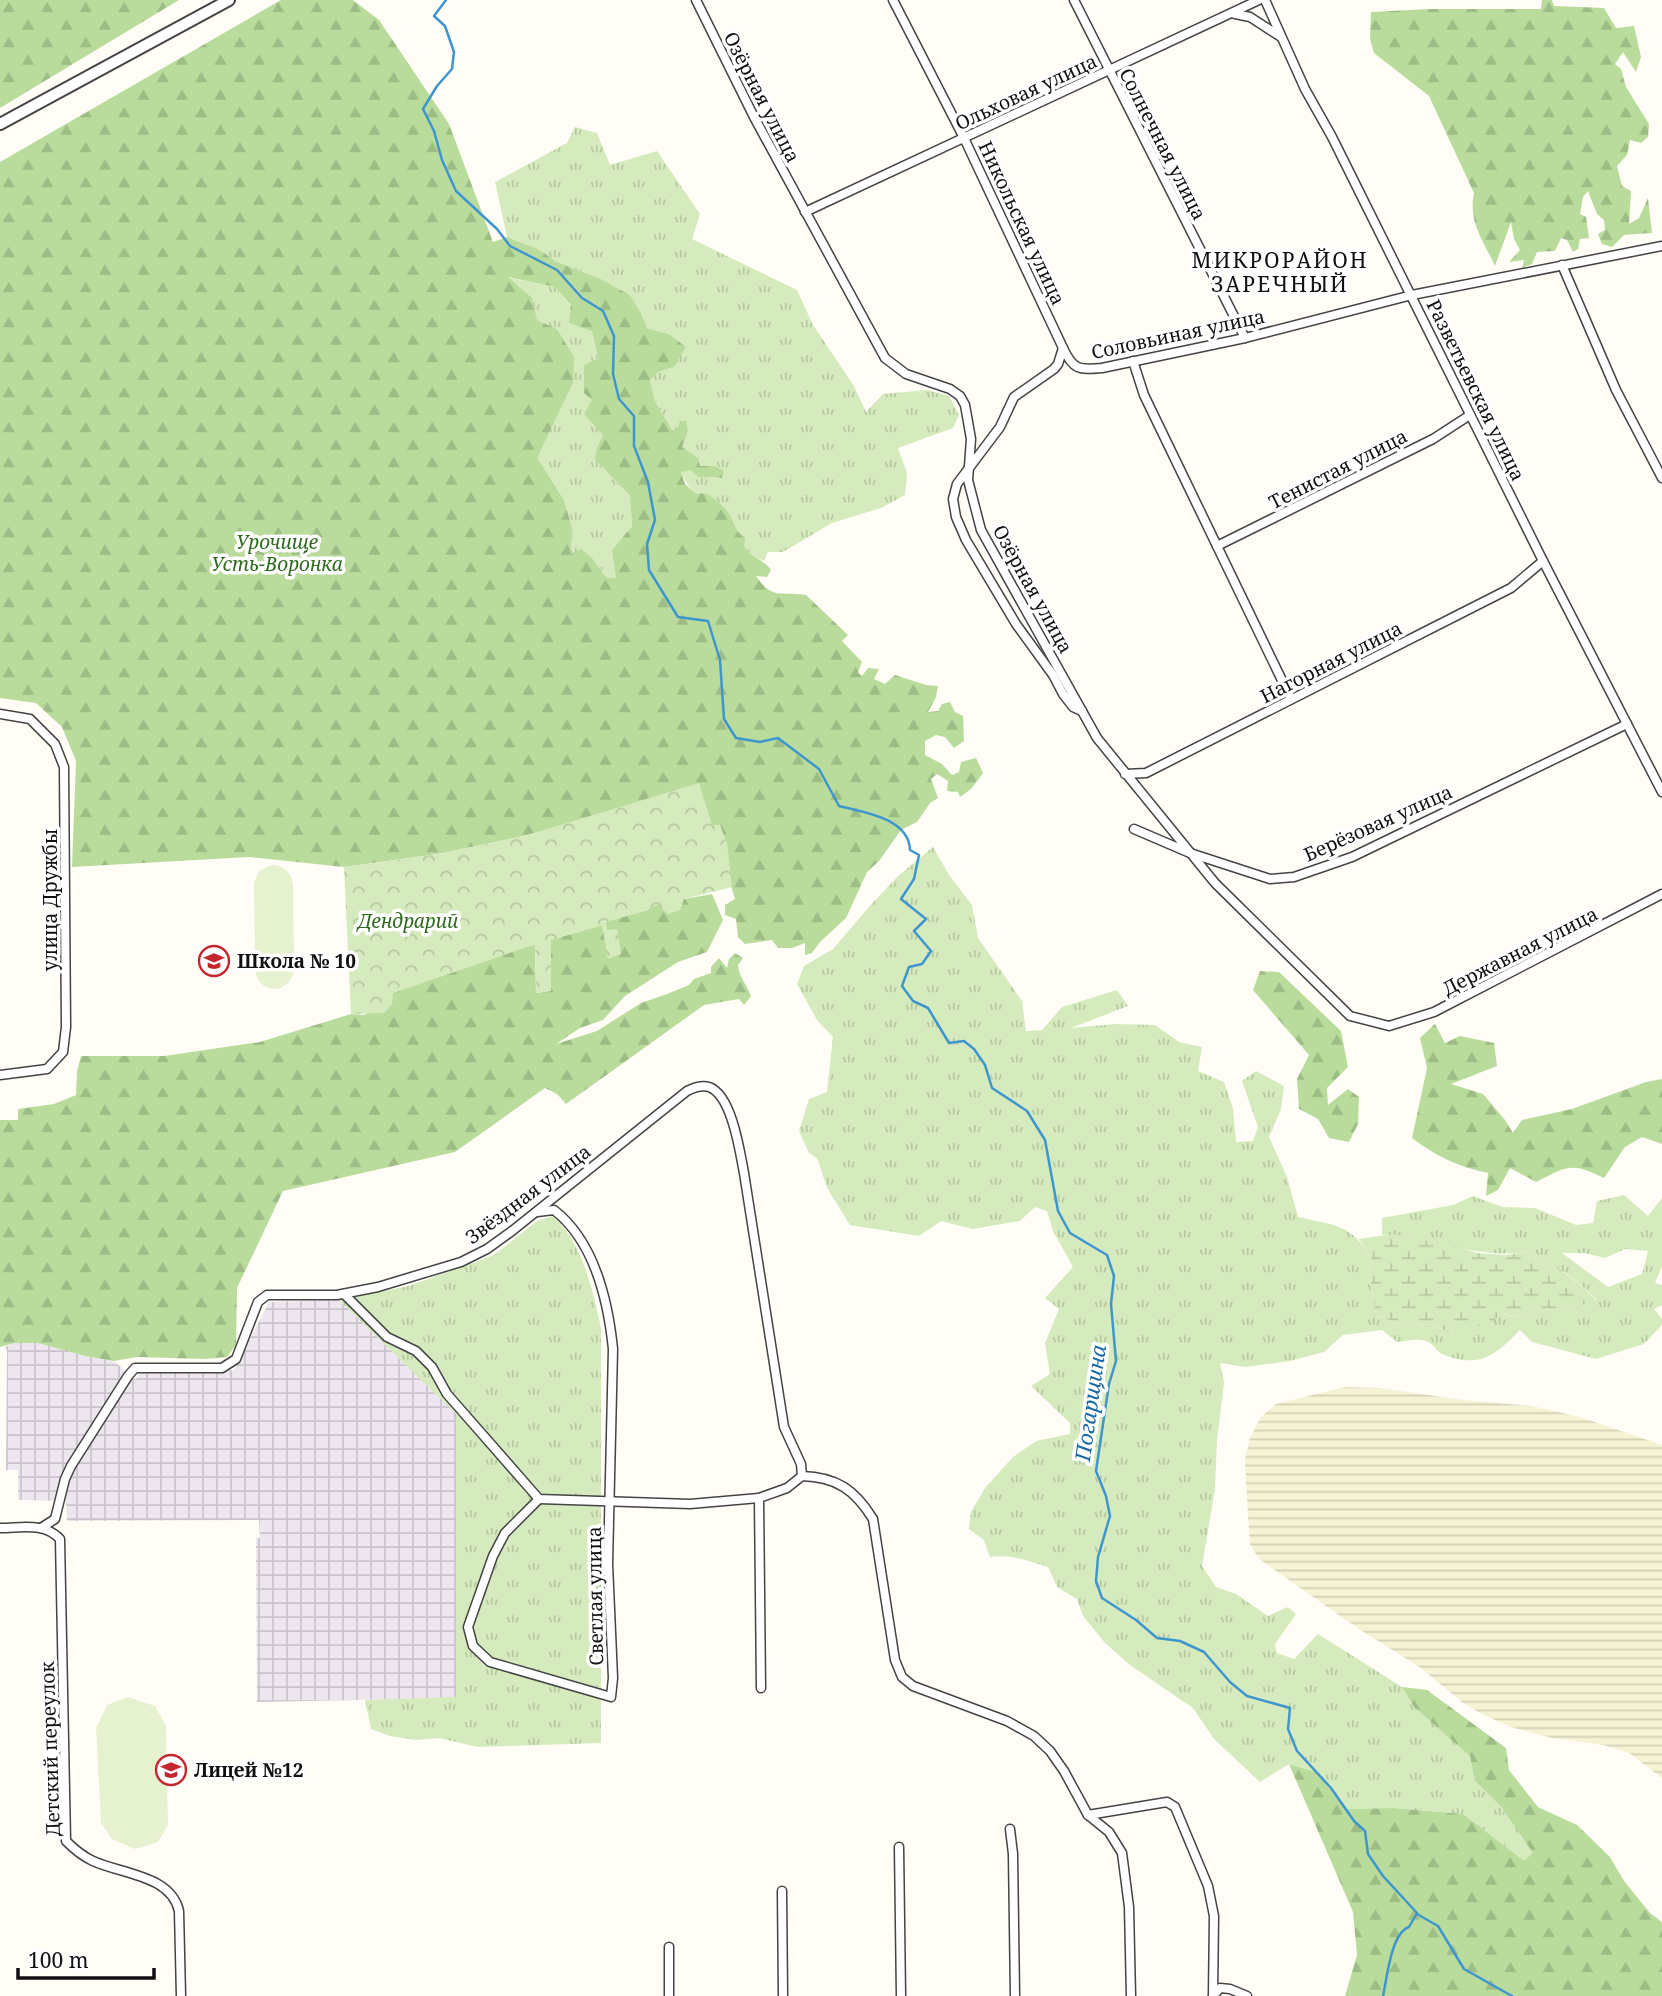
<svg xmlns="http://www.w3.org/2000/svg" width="1662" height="1996" viewBox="0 0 1662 1996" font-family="'Noto Serif',serif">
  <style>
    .industrial { fill: url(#industrial-grid) }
    .farmland { fill: url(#farmland-rules) }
    .grass { fill: url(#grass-tufts); fill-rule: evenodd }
    .forest { fill: url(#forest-firs); fill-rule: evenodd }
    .wetland { fill: url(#wetland-marsh) }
    .park { fill: url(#park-crowns) }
    .pitch { fill: #e6f2cf }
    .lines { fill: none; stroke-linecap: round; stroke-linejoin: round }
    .stream { stroke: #3f96cf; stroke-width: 2.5 }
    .minor-casing { stroke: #444; stroke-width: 11 }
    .tertiary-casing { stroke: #444; stroke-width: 14 }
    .minor { stroke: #fff; stroke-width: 8 }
    .tertiary { stroke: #fff; stroke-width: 10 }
    .labels { text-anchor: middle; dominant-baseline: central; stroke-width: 7; stroke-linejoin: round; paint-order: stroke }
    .street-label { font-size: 19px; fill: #111; stroke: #fff }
    .park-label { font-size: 19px; font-style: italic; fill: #2f6b1f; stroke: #fff }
    .poi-label { font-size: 19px; font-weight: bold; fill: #111; stroke: #fff; text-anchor: start }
    .neighbourhood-label { font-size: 21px; letter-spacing: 2px; fill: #111; stroke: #fff }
    .water-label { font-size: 21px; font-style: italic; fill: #1768a6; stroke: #fff }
  </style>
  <defs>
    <pattern id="industrial-grid" width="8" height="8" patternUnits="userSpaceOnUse" patternTransform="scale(1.75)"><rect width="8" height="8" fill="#eee6ef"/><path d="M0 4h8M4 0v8" fill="none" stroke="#cbc4cc"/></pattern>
    <pattern id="farmland-rules" width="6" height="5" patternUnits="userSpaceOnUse" patternTransform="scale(1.75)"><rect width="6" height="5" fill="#f6f3d4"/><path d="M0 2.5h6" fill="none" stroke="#d2cfb5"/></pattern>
    <pattern id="grass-tufts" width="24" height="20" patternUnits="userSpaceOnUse" patternTransform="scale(1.75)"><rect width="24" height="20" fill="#d5ebbd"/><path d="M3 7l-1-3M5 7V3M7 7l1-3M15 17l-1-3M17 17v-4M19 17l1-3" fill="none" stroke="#b6c8a1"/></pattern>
    <pattern id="forest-firs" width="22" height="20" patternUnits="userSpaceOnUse" patternTransform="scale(1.75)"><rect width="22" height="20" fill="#b9dc9c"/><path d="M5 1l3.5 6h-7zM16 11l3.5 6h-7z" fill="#9ebc85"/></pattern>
    <pattern id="wetland-marsh" width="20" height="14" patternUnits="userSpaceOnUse" patternTransform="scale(1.75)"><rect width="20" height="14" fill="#d5ebbd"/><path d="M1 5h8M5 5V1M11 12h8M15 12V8" fill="none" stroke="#b6c8a1"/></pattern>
    <pattern id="park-crowns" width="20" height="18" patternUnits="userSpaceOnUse" patternTransform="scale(1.75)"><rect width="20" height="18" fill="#d5ebbd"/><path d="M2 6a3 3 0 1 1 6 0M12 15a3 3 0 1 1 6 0" fill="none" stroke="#b6c8a1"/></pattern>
  </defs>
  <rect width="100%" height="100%" fill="#fffdf5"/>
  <polygon class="industrial" points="339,1300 456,1413 456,1698 257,1702 256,1538 260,1538 259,1520 67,1521 66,1501 18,1500 18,1470 6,1470 7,1351 5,1347 15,1343 38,1343 85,1356 114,1361 135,1379 144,1372 234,1370 269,1302"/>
  <polygon class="farmland" points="1345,1387 1379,1388 1463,1400 1532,1406 1580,1417 1662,1445 1662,1778 1629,1753 1604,1745 1552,1738 1511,1727 1484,1715 1463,1703 1421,1668 1359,1629 1259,1559 1250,1544 1248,1515 1245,1460 1250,1438 1261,1417 1276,1404"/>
  <g class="grass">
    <path d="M575,127L597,133L610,165L657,151L700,214L692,239L797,290L813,325L854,386L866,412L883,394L927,390L949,396L959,415L953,428L898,448L907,473L905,495L881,508L832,523L783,552H768L764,561C742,551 737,539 731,517C712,504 689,494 681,472L691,469L709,478H721L724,471L715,466L700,467L681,447L688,431H672L655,401L650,380L658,372L674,367L669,334L647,328L641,313L630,295L601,279L557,262L538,249L507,237L495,182L567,143Z"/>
    <polygon points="507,277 555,287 592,331 598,359 592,400 603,435 597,447 614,479 630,496 632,526 612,550 617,578 606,577 593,559 570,554 573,531 564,500 536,458 573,383 557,329 537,320"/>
    <path d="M933,847L949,875L972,905L978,938L1022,1001L1026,1031L1042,1030L1062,1007L1117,990L1128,1006L1071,1028L1115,1024L1155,1025L1179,1042L1202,1047L1198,1071L1224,1082L1233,1109L1236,1142L1253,1141L1258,1127L1242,1081L1256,1071L1284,1086L1281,1109L1269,1137L1287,1177L1298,1217C1337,1226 1350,1223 1372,1259L1369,1273L1376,1315L1402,1325L1430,1324L1448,1332L1460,1325L1503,1313L1513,1317L1542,1309L1564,1310L1597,1300C1584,1288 1572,1276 1557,1268C1547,1262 1536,1259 1527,1252C1492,1257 1459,1248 1425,1241C1410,1238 1397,1234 1382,1235V1218L1453,1205L1473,1196L1503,1207L1535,1208L1576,1225L1593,1223L1597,1201L1624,1195L1648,1216L1662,1198V1266L1655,1283L1662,1285V1305L1654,1309L1662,1319V1325L1644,1344L1596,1359L1532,1342L1520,1330C1495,1356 1479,1369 1442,1354C1436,1351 1435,1346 1430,1343C1421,1337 1407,1341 1397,1342L1382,1330L1343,1335L1324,1352L1290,1361L1245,1367L1220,1363L1224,1383L1217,1440L1215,1489L1202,1566L1216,1587L1236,1594L1268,1616L1288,1607L1296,1614L1275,1644L1277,1653L1294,1659L1318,1634L1402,1687L1414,1707L1471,1756L1475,1781L1502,1808L1534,1853L1524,1862L1463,1814L1393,1808L1346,1809L1316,1772L1289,1764L1260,1782L1214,1739L1193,1708L1130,1665L1105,1643L1083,1616L1077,1599L1057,1587L1048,1567C1029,1561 1010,1554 990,1557L984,1540L969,1529L971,1512L985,1488L1013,1457L1036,1441L1070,1434V1423L1031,1386L1050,1374L1045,1343L1059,1309L1045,1298L1073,1267L1053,1231L1047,1211L1035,1207L1020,1221L973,1229L941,1221L919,1236L850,1225L827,1188L817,1158L809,1153L799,1131L809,1099L827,1092L833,1037L817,1020L797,984L804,966L833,949L869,907L898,876ZM1625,1249L1648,1251L1642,1274L1608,1287L1562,1253H1585L1605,1258Z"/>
    <path d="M553,1216C584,1246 592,1288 601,1328V1743L478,1747L439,1738L416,1740L390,1736L371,1729L365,1700L456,1697V1414L339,1300L409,1286L494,1255L537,1221Z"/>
  </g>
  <g class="forest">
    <polygon points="0,0 179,0 0,108"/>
    <path d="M281,0H353L379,20L449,124L493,242L507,237L538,249L557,262L601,279L630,295L641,313L647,328L669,334L686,347L674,367L658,372L650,380L655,401L672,430H677L680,421H686L688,431L682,447L698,458L700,466H715L724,471L722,478L698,477L691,470L681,472L685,484L697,494L705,493C716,499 726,507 732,519C736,529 736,531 745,538L744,546C751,557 763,559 771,570L767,577L756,576C773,601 780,591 806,595L848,635L842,641L862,662L858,672L862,676L868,668L879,669L874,679L885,684L895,675L926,685L938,686L936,697L928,712L938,711L942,704L950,702L955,712L963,716L964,741L954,748L945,737L936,735L925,741V755L942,764L952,775L959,772L961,762L976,758L983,773L971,789L960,797L958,792L947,791L948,781L937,774L931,779L938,798L930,803L917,822L901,830L879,861L867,872L846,918L820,942L812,953L805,955V943L792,948H778L772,940L745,944L738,937L736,919L725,915V905L735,899L712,825L609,812L524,836L438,854L344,867L249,857L72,867L76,761L62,727L36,703L0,698V162ZM508,277L555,287L571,305L569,323L592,331L598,359L584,365V393L592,400L584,414L603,435L597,447L595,459L630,496L632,526L612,550L616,578L606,577L593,559L581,549L570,554L573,531L564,500L537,458L573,383L574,357L557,329L537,320L532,298Z"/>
    <path d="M1542,0H1552L1554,6L1604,8L1616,28L1634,26L1641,57L1636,72L1623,52L1615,64L1621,69L1626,87L1649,124L1648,137L1641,143L1630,140L1627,155L1617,166L1622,186L1631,191L1629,224L1639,218L1648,198L1652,233L1624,235L1612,247L1602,244L1598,234L1605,230L1604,220L1597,214L1588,191L1583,197L1580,214L1586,217L1589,238L1580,239L1578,249L1573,252L1567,240L1561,238L1555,251L1537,252L1532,264L1522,268L1524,260L1509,262L1520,250L1514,239L1511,222L1495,266C1483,240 1468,222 1474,193L1429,96L1374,53L1370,39L1371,12L1429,9H1541Z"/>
    <path d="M712,894L723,920L707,952L678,962L625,996L603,1020L580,1028L556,1044L597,1031L641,1003L667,994L689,985L694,979L711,973V967L719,958L727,968L729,959L735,953L743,958L738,965C739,977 747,985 751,996L744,1005L739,999L704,1005L566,1104L557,1094L545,1088L455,1152L283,1191L237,1288L236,1345L227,1357L204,1359L137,1357L114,1361L85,1356L38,1343H15L0,1347V1120H18V1109L54,1104L76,1095L77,1071L81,1056H164L260,1042L351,1014L364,1015L392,993L535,944L536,993L550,991V940L602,925L609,958L605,922L647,910L657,904Z"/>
    <polygon points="1260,971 1279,972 1341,1031 1348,1067 1327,1088 1328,1105 1348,1089 1359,1097 1358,1124 1349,1142 1329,1138 1318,1119 1299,1109 1297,1079 1309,1055 1253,990"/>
    <path d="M1435,1024L1445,1043L1460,1036L1494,1043L1497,1066L1451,1084L1483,1094L1505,1120L1513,1133L1522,1120L1572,1109L1646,1082L1662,1079V1144L1642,1137L1625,1147L1604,1178C1571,1162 1568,1166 1536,1182L1510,1168L1498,1190L1486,1196L1488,1173C1458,1167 1436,1156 1412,1138L1427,1068L1420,1038Z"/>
    <polygon points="1402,1687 1427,1690 1506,1748 1509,1770 1538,1807 1577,1825 1610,1857 1624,1881 1650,1913 1662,1922 1662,1996 1345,1996 1357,1955 1353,1912 1289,1764 1316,1772 1346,1809 1393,1808 1463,1814 1524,1861 1533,1853 1502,1808 1475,1781 1470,1756 1414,1707"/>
  </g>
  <path class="wetland" d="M1393,1234L1458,1247L1477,1253L1505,1255L1527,1252C1536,1259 1547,1262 1557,1268C1572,1277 1585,1289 1597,1301L1564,1310L1542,1309L1513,1317L1503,1313L1484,1328C1469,1320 1462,1324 1448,1332L1430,1324L1402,1325L1376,1315L1369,1273L1372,1259L1359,1239Z"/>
  <polygon class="park" points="699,783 712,825 720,825 727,844 732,887 684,899 680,910 668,914 657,904 647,910 606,922 607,930 617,929 621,954 608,959 602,925 551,940 551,991 536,993 535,944 393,993 392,1004 384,1013 351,1014 344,867 438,854 524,836"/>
  <g class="pitch">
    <path d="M271,865C284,865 291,872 293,885L294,971C288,996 257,994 255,969L254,883L259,871Z"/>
    <polygon points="128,1697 155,1706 166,1726 168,1825 158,1842 135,1849 112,1839 101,1823 96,1728 107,1705"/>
  </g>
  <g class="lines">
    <g class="stream">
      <path d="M446,0L434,16L445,26L454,52L452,69L437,86L423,109L434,131L442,160L456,191L497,229L510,246L557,270L582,298L603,311L614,336L613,374L619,399L634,416V446L648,482L655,520L647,544L649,570L678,617L708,621L720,660L724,719L736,738L760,742L778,738L819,769L839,806C863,812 909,818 910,850L919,855L914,879L901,899L926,919L914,931L931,951L922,964L909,967L902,986L913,1001L928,1008L949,1043L964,1041L974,1049L985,1065L992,1088L1027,1111L1045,1140L1058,1211L1070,1233L1107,1255L1114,1276L1111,1304L1116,1361L1109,1384L1096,1471L1106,1496L1110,1516L1098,1557L1096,1581L1102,1598L1136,1620L1157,1638L1180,1641L1204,1652L1230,1682L1247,1696L1290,1708L1288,1729L1297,1751L1331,1788L1354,1821L1365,1831L1368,1854L1383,1876L1417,1913L1409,1927C1391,1933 1387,1978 1383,1996"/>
      <polyline points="1417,1914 1438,1926 1464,1969 1512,1996"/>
    </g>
    <g class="minor-casing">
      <g id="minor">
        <polyline points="696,0 754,117 885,358 906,374 950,389 960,396 965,405 971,439 968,480 981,530 1097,738 1215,883 1350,1016 1389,1026 1434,1012 1662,894"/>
        <polyline points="893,0 964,138 1063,348"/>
        <polyline points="1074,0 1245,338"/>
        <polyline points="1265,0 1305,89 1332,137 1543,561 1662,792"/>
        <polyline points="1235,14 1250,17 1281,37"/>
        <polyline points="805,212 1259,0"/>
        <polyline points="1562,265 1616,390 1662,478"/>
        <polyline points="1133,361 1144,395 1291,699"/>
        <polyline points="1217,546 1433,439 1470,415"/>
        <path d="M1082,711L1073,707L1063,694L1053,675L1016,624L966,540L956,517L953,499L957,484L1000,427L1014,397L1054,369L1058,364L1063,348C1073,370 1079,370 1102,368L1245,338L1412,295L1662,246"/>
        <polyline points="0,714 30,719 55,744 64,767 66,1027 63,1052 47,1069 0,1075"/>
        <polyline points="1125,774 1146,773 1511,588 1543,561"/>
        <polyline points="1134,829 1190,853 1270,879 1294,877 1352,857 1627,724"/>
        <path d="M537,1212L554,1210C594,1241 608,1300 613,1349L608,1564L613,1678L611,1697L490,1662L473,1646L468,1627L493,1556L505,1533L539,1499"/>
        <path d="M344,1294L387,1337L416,1351L432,1367L447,1394L539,1499L690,1504L759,1498L787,1488L802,1476C837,1477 855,1490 873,1519L895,1660L902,1677L913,1686L1007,1721L1034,1736L1050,1751L1064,1771L1088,1815L1109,1832L1122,1853L1129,1907L1131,1996"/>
        <polyline points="759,1498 761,1688"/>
        <path d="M0,1528C22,1528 44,1522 60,1539L66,1841C74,1849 82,1856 93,1861C121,1874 171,1875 179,1911L181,1996"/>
        <path d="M41,1528L55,1519L65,1479L71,1466L128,1376L135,1368H222L236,1359L258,1302L267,1295H337L378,1287L461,1262L487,1249L512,1231L687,1091C693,1088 702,1085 709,1087C732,1095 740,1152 744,1173L784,1427L801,1464L802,1476"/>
        <polyline points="1088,1815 1167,1802 1175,1807 1208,1886 1214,1916 1213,1996"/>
        <polyline points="1010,1829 1013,1854 1015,1996"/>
        <polyline points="899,1847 901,1996"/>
        <polyline points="782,1891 783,1996"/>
        <polyline points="669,1947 669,1996"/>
        <polyline points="1213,1996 1220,1988 1230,1989 1247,1996"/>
      </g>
    </g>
    <g class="tertiary-casing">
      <polyline id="tertiary" points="0,124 229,0"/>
    </g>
    <use href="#minor" class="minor"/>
    <use href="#tertiary" class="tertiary"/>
  </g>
  <defs>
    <g id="school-ring" transform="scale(1.575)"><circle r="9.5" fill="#fff" stroke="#c4262e" stroke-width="1.5"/><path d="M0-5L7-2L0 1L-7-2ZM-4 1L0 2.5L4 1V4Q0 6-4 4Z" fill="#c4262e"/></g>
  </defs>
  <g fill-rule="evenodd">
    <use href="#school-ring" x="214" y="961"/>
    <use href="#school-ring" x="171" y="1770"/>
  </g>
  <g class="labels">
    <g class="street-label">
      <text transform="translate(1026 92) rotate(-25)">Ольховая улица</text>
      <text transform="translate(762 97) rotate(63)">Озёрная улица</text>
      <text transform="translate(1163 144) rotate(63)">Солнечная улица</text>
      <text transform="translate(1022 223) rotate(65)">Никольская улица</text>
      <text transform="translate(1178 334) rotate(-12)">Соловьиная улица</text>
      <text transform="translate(1476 390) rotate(64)">Разветьевская улица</text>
      <text transform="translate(1338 469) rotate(-27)">Тенистая улица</text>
      <text transform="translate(1033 589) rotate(61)">Озёрная улица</text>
      <text transform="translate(1331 662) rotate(-27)">Нагорная улица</text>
      <text transform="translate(1378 823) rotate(-24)">Берёзовая улица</text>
      <text transform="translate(50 900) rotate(-90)">улица Дружбы</text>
      <text transform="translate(1520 951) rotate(-27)">Державная улица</text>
      <text transform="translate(528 1194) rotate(-37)">Звёздная улица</text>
      <text transform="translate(595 1596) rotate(-91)">Светлая улица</text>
      <text transform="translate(50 1749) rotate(-92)">Детский переулок</text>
    </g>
    <g class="park-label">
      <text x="277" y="542">Урочище<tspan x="277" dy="22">Усть-Воронка</tspan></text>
      <text x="408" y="921">Дендрарий</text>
    </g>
    <g class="poi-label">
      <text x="237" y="961">Школа № 10</text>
      <text x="194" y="1770">Лицей №12</text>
    </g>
    <g class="neighbourhood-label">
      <text x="1280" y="260">МИКРОРАЙОН<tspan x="1280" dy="24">ЗАРЕЧНЫЙ</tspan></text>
    </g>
    <g class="water-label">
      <text transform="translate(1090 1403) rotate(-82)">Погарщина</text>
    </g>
  </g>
  <path d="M18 1968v10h136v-10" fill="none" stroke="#111111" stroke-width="3.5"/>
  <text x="28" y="1968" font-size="21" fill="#111111" stroke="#ffffff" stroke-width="5" paint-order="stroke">100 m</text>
</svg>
